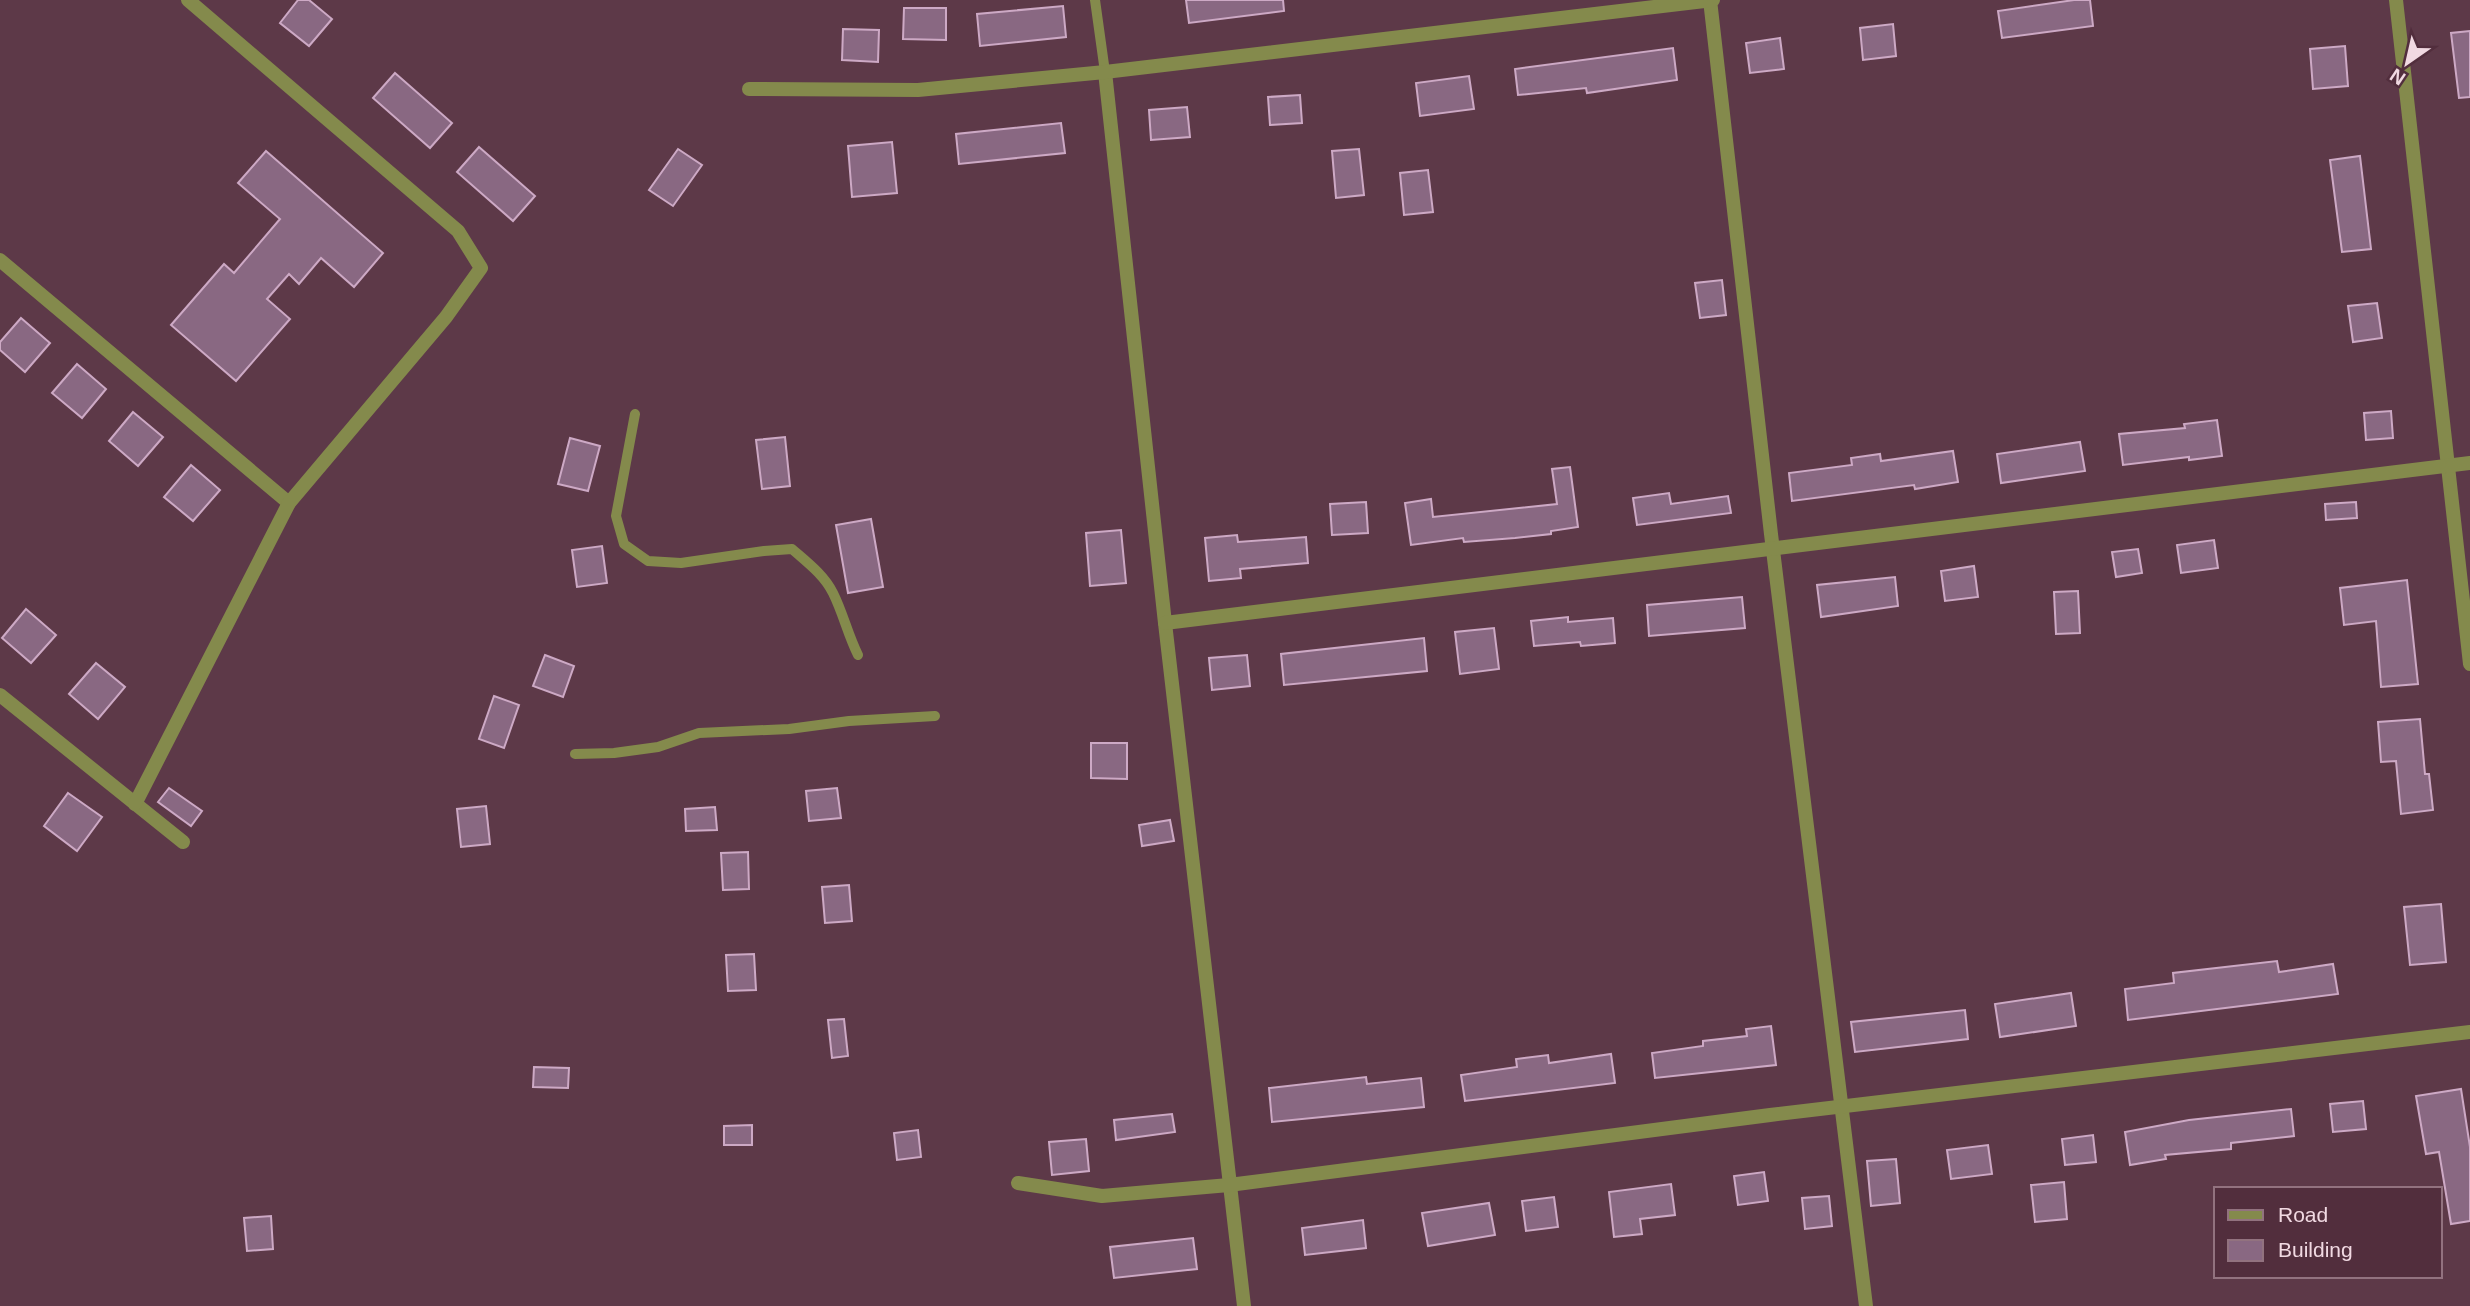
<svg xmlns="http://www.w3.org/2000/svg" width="2470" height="1306" viewBox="0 0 2470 1306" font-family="Arial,sans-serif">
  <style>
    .building { fill: #896882; stroke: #cda9c5; stroke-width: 2 }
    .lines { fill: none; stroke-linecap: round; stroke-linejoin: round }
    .service { stroke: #848a4c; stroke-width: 10 }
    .minor { stroke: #848a4c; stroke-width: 14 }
  </style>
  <rect width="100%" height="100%" fill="#5d3948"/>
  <g class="building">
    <polygon points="298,0 309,0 332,19 309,46 280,23"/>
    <polygon points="1186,0 1283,0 1284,11 1189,23"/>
    <polygon points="2074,0 2090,0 2093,26 2002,38 1998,11"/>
    <polygon points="1063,6 1066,37 980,46 977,14"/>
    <polygon points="904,8 946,8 946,40 903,39"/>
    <polygon points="1893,24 1896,56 1863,60 1860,28"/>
    <polygon points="843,29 879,30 878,62 842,60"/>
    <polygon points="2470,31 2470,97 2459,98 2451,33"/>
    <polygon points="1780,38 1784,69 1750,73 1746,43"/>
    <polygon points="2345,46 2348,86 2313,89 2310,49"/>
    <polygon points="1673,48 1677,80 1587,93 1586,88 1518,95 1515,69"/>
    <polygon points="395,73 452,123 430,148 373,98"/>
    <polygon points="1469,76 1474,109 1420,116 1416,83"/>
    <polygon points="1300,95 1302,123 1270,125 1268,97"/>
    <polygon points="1187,107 1190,137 1151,140 1149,110"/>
    <polygon points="1061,123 1065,153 959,164 956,134"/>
    <polygon points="892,142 897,193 852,197 848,146"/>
    <polygon points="479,147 535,196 513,221 457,172"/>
    <polygon points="678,149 702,165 673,206 649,190"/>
    <polygon points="1359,149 1364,195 1336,198 1332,151"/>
    <polygon points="266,151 383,253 354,287 321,258 299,284 289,274 267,299 290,319 236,381 171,325 224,264 234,273 280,219 238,183"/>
    <polygon points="2360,156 2371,249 2342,252 2330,160"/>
    <polygon points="1428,170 1433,212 1404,215 1400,173"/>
    <polygon points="1722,280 1726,315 1700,318 1695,283"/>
    <polygon points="2377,303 2382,338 2353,342 2348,306"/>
    <polygon points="21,318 50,343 25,372 0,350 0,342"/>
    <polygon points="77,364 106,389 82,418 52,393"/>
    <polygon points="2391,411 2393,438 2366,440 2364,413"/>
    <polygon points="133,412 163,437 138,466 109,441"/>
    <polygon points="2217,420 2222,456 2189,460 2189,457 2123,465 2119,434 2185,428 2184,424"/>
    <polygon points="785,437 790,486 762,489 756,440"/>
    <polygon points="570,438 600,446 588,491 558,484"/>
    <polygon points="2080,442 2085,471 2001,483 1997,454"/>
    <polygon points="1953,451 1958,482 1915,489 1914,485 1792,501 1789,473 1852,465 1851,458 1880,454 1881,461"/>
    <polygon points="191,465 220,490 193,521 164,497"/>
    <polygon points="1570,467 1578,527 1551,531 1551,534 1515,538 1464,542 1463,538 1411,545 1405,503 1431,499 1433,517 1557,504 1552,469"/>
    <polygon points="1669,493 1671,504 1728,496 1731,513 1637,525 1633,498"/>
    <polygon points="1366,502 1368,533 1332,535 1330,504"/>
    <polygon points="2356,502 2357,518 2326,520 2325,504"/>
    <polygon points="871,519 883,587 848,593 836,525"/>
    <polygon points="1121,530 1126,583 1090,586 1086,533"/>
    <polygon points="1237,535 1238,542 1306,537 1308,563 1240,569 1241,578 1209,581 1205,538"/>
    <polygon points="2214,540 2218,568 2181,573 2177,545"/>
    <polygon points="602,546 607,583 577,587 572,550"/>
    <polygon points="2138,549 2142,573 2116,577 2112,552"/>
    <polygon points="1974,566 1978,597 1945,601 1941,571"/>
    <polygon points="1895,577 1898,606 1821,617 1817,585"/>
    <polygon points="2407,580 2418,684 2381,687 2376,621 2344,625 2340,588"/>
    <polygon points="2078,591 2080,633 2056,634 2054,592"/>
    <polygon points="1742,597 1745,628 1649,636 1647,605"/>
    <polygon points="26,609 56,635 31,663 2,638"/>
    <polygon points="1568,617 1568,622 1613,618 1615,643 1581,646 1580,642 1534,646 1531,621"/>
    <polygon points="1494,628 1499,669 1460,674 1455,632"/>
    <polygon points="1424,638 1427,671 1284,685 1281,654"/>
    <polygon points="545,655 574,666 563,697 533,686"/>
    <polygon points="1247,655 1250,686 1212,690 1209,658"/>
    <polygon points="96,663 125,687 98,719 69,694"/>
    <polygon points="494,696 519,705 504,748 479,739"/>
    <polygon points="2420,719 2425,774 2429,774 2433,810 2401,814 2396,761 2381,762 2378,722"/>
    <polygon points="1091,743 1127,743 1127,779 1091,778"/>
    <polygon points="169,788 202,811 191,826 158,802"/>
    <polygon points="837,788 841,818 809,821 806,791"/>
    <polygon points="68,793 102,817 77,851 44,826"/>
    <polygon points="486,806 490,844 461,847 457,809"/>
    <polygon points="715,807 717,830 686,831 685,809"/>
    <polygon points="1170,820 1174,841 1142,846 1139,825"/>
    <polygon points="748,852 749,889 723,890 721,853"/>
    <polygon points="849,885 852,921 825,923 822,887"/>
    <polygon points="2441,904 2446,962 2410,965 2404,907"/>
    <polygon points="754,954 756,990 728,991 726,955"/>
    <polygon points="2277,961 2279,972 2333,964 2338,994 2128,1020 2125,989 2174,983 2173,973"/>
    <polygon points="2071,993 2076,1026 2000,1037 1995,1004"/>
    <polygon points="1965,1010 1968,1039 1855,1052 1851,1022"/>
    <polygon points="844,1019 848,1056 832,1058 828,1020"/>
    <polygon points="1771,1026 1776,1065 1655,1078 1652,1053 1703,1046 1703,1041 1747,1036 1746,1029"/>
    <polygon points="1611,1054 1615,1083 1465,1101 1461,1075 1517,1067 1516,1059 1548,1055 1549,1063"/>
    <polygon points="534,1067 569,1068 568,1088 533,1087"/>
    <polygon points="1366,1077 1367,1084 1421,1078 1424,1107 1272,1122 1269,1088"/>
    <polygon points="2461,1089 2470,1147 2470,1221 2451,1224 2439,1152 2426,1154 2416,1096"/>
    <polygon points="2363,1101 2366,1129 2333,1132 2330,1104"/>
    <polygon points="2291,1109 2294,1136 2231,1143 2231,1149 2165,1155 2166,1159 2130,1165 2125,1132 2189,1120"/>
    <polygon points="1172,1114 1175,1132 1116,1140 1114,1120"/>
    <polygon points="752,1125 752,1145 724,1145 724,1126"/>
    <polygon points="918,1130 921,1157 897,1160 894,1133"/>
    <polygon points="2093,1135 2096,1162 2065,1165 2062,1139"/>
    <polygon points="1086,1139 1089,1171 1052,1175 1049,1142"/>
    <polygon points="1988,1145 1992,1174 1951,1179 1947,1150"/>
    <polygon points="1896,1159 1900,1203 1871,1206 1867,1161"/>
    <polygon points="1764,1172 1768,1201 1738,1205 1734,1176"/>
    <polygon points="2064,1182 2067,1219 2035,1222 2031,1185"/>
    <polygon points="1671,1184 1675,1215 1640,1219 1642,1234 1614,1237 1609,1192"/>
    <polygon points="1829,1196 1832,1226 1805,1229 1802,1198"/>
    <polygon points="1554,1197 1558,1227 1526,1231 1522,1201"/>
    <polygon points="1489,1203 1495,1235 1428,1246 1422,1213"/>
    <polygon points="271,1216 273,1249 247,1251 244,1218"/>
    <polygon points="1363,1220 1366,1248 1305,1255 1302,1228"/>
    <polygon points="1193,1238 1197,1269 1114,1278 1110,1247"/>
  </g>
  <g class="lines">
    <g class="service">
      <polyline points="1095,0 1105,72"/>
      <path d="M635,414L616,516L624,544L648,561L681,563L764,551L792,549C808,563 824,575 833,593C843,613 848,635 858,655"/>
      <polyline points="575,754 614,753 658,747 699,733 789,729 849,721 935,716"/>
    </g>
    <g class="minor">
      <polyline points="1710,0 1771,534 1866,1306"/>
      <polyline points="2396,0 2470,664"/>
      <polyline points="1105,72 1165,623 1244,1306"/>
      <polyline points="749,89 918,90 1105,72 1713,0"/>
      <polyline points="0,260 289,503"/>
      <polyline points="1165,623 2470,463"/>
      <polyline points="0,695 183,842"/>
      <polyline points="135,804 289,503 446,317 481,268 458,231 188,0"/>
      <polyline points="1018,1183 1102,1196 1229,1185 1770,1115 2470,1032"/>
    </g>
  </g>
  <rect x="2214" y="1187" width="228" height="91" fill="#522e3d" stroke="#92727f" stroke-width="2"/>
  <rect x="2228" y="1210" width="35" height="10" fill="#848a4c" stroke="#92727f" stroke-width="2"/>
  <text x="2278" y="1222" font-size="21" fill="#f1d9e2">Road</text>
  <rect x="2228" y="1240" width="35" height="21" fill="#896882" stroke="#92727f" stroke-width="2"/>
  <text x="2278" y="1257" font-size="21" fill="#f1d9e2">Building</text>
  <g transform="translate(2407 63) rotate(214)" stroke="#522e3d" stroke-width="5" paint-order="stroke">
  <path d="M0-5L12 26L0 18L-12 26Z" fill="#f1d9e2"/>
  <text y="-10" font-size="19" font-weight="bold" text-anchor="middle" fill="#f1d9e2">N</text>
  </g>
</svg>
